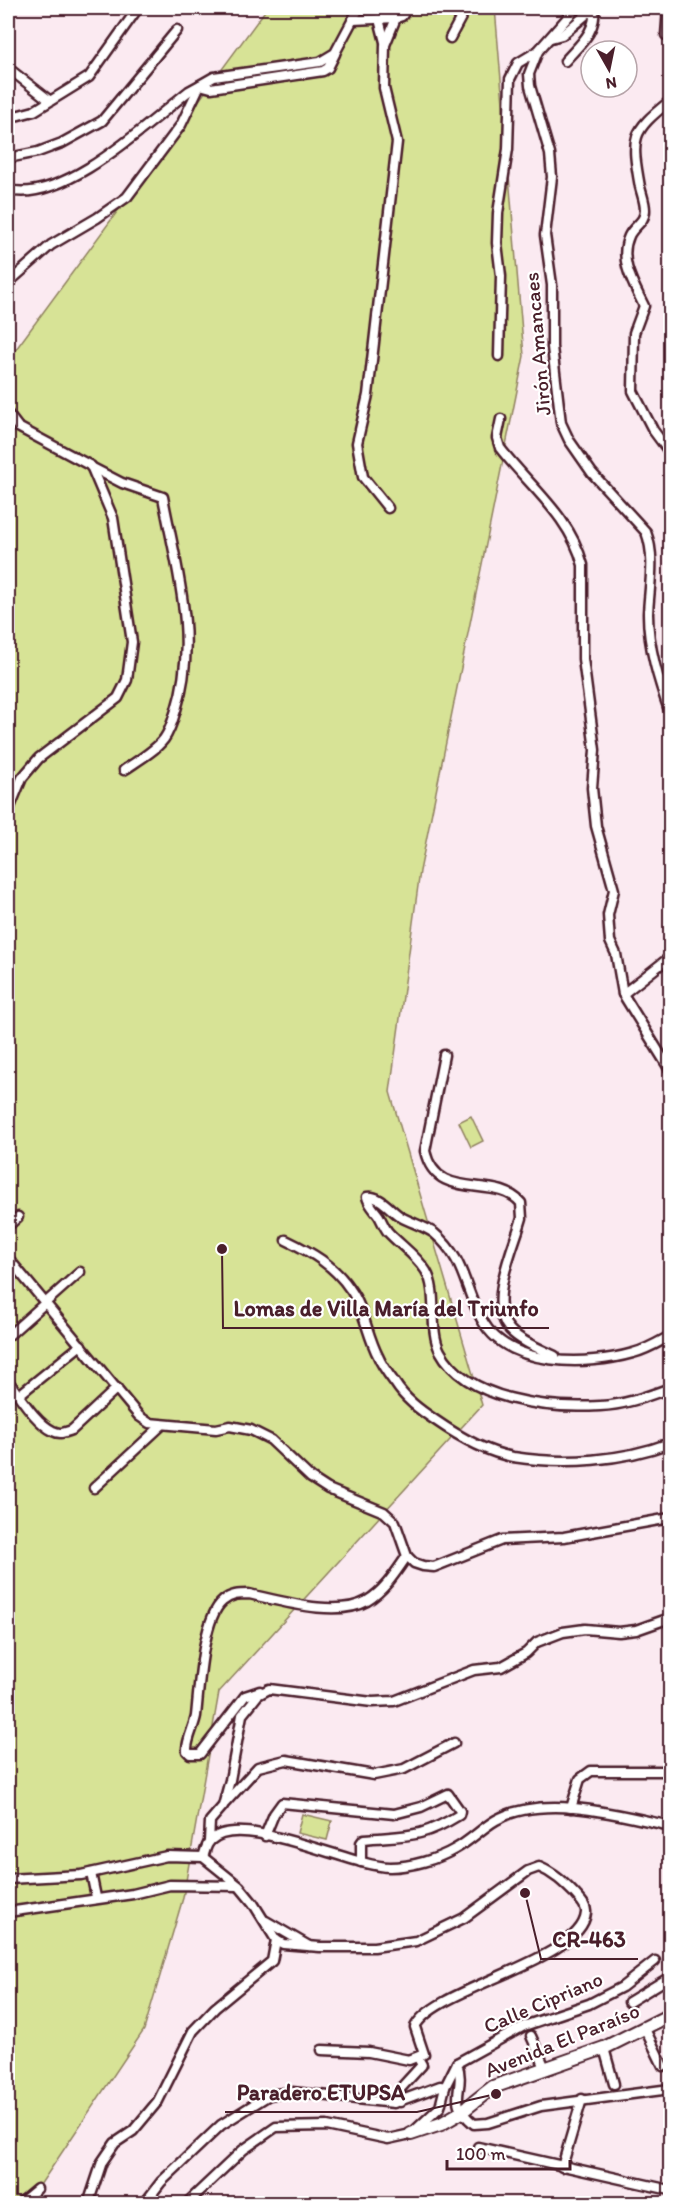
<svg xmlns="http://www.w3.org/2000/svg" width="678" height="2211" viewBox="0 0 678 2211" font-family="Itim,sans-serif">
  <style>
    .grass { fill: #d7e396; stroke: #908160; stroke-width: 1.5 }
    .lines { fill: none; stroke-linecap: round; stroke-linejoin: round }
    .street-casing { stroke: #4a1f2b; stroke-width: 13 }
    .secondary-casing { stroke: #4a1f2b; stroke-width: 16 }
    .street { stroke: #fff; stroke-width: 8 }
    .secondary { stroke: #fff; stroke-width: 12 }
    .labels { text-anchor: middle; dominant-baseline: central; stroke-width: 4.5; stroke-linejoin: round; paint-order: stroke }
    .street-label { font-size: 21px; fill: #4a1f2b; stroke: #fff }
    .leader { fill: none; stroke: #4a1f2b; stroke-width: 2 }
    .callout-dot { fill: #4a1f2b; stroke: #fff; stroke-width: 2 }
    .callout-label { font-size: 22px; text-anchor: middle; font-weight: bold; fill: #4a1f2b; stroke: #fff; stroke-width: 4.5; stroke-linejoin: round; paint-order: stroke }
  </style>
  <rect width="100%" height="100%" fill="#fbeaf1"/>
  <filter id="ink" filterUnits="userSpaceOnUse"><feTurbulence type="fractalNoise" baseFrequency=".0167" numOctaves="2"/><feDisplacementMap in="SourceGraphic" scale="12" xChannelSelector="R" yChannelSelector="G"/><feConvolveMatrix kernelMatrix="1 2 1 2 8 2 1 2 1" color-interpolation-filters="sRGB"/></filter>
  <g filter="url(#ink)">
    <g class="grass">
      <polygon points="267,8 495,8 524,356 420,871 390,1092 482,1405 219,1692 183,1898 144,2030 28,2203 8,2204 8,360"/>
      <polygon points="471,1116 483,1141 471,1147 459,1122"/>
      <polygon points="302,1814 332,1821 327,1840 297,1833"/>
    </g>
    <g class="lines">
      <g class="street-casing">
        <g id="street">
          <polyline points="382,8 379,19 385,42"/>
          <polyline points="353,20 396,18 402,16 407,8"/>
          <polyline points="666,35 668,8"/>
          <polyline points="450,38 466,8"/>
          <polyline points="551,38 562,35 594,8"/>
          <path d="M538,51L529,74L530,86L550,154L552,177L545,235L552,285V347L561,423L569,440L592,473L646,532C656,558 649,587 648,614C648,647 659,682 670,713"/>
          <path d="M565,61C580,44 597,31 594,8"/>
          <polyline points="8,68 49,100"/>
          <path d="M670,101C631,132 631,137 640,187C642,195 645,202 645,210C645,223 634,225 629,236C618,260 634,285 644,306L634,333L633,391L653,430L670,453"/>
          <polyline points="8,118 34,111 89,77 138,8"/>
          <polyline points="8,158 38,152 62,143 102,121 177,30"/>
          <path d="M8,190C64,204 147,124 189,91L200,85L211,88L323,71L328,68L335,54"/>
          <polyline points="8,283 51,245 97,218 127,197 181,125 200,85 214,77 320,62 335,53 359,8"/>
          <polyline points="499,356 501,276 497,243 498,213 508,149 510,79 518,63 538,51 576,8"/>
          <polyline points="8,414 18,427 91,466 113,518 132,642 127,680 118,698 39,758 22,778 8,812"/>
          <path d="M501,419L497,438L500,448C530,487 570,516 583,565V659L595,750L592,788L596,826L614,890L608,915L610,941L616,954L623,994L670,1070"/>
          <path d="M91,467L122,483L163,497C176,567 199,638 176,710C173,720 170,731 164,739C154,752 137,761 124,770"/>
          <polyline points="388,508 363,477 357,443 368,395 397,142 384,88 385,45 396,18"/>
          <polyline points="623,994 670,957"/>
          <path d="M444,1055L425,1151C437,1204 496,1173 521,1203L522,1218C514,1247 486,1304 510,1330C521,1342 541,1349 555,1356"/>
          <polyline points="8,1226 18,1217"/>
          <path d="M286,1240C311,1252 334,1265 350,1289C364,1308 367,1335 378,1356C382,1366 389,1375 395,1383C405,1399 420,1410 435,1420C458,1436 485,1452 513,1457C565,1465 622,1461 670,1443"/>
          <polyline points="8,1258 139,1416 149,1423 216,1429 230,1426 251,1430 271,1440 311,1478 328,1489 384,1512 395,1522 407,1556 414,1563 423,1566 434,1567 502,1540 564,1537 670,1518"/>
          <polyline points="8,1336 80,1272"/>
          <path d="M670,1336C659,1342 646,1350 633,1353C588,1366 508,1368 482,1320C463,1287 466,1260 434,1233C424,1226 412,1223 401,1217C390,1210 380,1195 367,1197C369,1205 375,1210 379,1216C382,1221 384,1227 388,1232C400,1245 417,1256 426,1271C439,1292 428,1328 440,1351C467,1401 549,1409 600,1406C625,1405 648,1396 670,1388"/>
          <path d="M8,1381C20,1396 35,1422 53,1431C60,1435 66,1432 72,1430L117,1388"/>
          <polyline points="19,1395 81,1345"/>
          <polyline points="94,1488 162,1425"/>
          <path d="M260,1691L245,1696L200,1754H190L187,1751C186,1741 194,1727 196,1716C199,1690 202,1618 223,1601C231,1594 239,1594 249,1594C281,1601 337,1618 367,1601C385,1590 396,1572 407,1556"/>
          <polyline points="225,1803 258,1767 286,1760 374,1775 404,1769 454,1743"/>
          <polyline points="571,1808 580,1779 591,1771 670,1771"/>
          <path d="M265,1836L274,1814L282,1803L394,1814L421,1807L448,1794L460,1811L459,1815C420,1839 407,1835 364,1839L361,1843V1862"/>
          <polyline points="209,1842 210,1821 223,1806 230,1780 242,1715 258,1695 269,1689 372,1702 394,1701 474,1670 501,1667 526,1653 537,1642 563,1632 585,1629 619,1632 636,1630 670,1618"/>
          <path d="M203,1857C205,1852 206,1845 210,1841C240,1810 351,1867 390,1867C411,1867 438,1859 455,1849C470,1841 482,1828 496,1820C543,1793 621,1815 670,1826"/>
          <polyline points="91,1873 96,1897"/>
          <path d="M8,1879L81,1875L167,1856L203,1857L239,1886L253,1903L276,1940L283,1944L320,1947H374L416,1941L464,1918L528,1871L539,1867C554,1873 564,1883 575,1894C579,1899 587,1905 586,1913C582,1961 433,1988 415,2027L424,2054L409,2060L369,2052L322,2050"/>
          <polyline points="8,1912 133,1894 170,1885 238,1886"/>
          <polyline points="266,1921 309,1946"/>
          <polyline points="629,2002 670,1977"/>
          <polyline points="645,2029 663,2066"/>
          <polyline points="531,2036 546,2070"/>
          <polyline points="604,2048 614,2084"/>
          <path d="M457,2063C467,2092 444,2099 474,2124L488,2123L541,2106L670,2089"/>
          <polyline points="400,2102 400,2089 422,2065 418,2058"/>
          <polyline points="478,2147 670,2190"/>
          <polyline points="562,2167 582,2099"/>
          <polyline points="19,2204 37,2189"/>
          <polyline points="88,2204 102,2162 115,2143 133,2131 158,2101 193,2031 215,2008 272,1961 276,1940"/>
          <polyline points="144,2204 161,2182 221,2125 269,2095 292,2092 394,2103 440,2086 445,2087"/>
          <polyline points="186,2204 243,2150 276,2127 327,2126 388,2139 411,2134 440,2107 445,2087 457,2063 524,2026 589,2004 622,1987 655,1961"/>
        </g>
      </g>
      <g class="secondary-casing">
        <polyline id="secondary" points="411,2134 441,2124 460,2113 493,2087 604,2048 670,2015"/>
      </g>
      <use href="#street" class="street"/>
      <use href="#secondary" class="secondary"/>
    </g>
  </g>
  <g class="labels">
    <g class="street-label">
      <text transform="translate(537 344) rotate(-95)">Jirón Amancaes</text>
      <text transform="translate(543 2002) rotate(-23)">Calle Cipriano</text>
      <text transform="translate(562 2040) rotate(-22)">Avenida El Paraíso</text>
    </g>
  </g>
  <path class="leader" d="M222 1249L223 1328H549M525 1893L541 1959H638M496 2094L417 2112H225"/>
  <g class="callout-dot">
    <circle cx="222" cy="1249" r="6"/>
    <circle cx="525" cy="1893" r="6"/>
    <circle cx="496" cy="2094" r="6"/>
  </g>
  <g class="callout-label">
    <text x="386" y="1316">Lomas de Villa María del Triunfo</text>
    <text x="589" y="1947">CR-463</text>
    <text x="321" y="2100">Paradero ETUPSA</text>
  </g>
  <rect width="678" height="2211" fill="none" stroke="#fff" stroke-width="30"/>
  <rect x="15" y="15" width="648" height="2181" fill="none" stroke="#4a1f2b" stroke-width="2" filter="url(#ink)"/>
  <g transform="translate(609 69) rotate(171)"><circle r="28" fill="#ffffff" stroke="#b7a5aa" stroke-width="1.5"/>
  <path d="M0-4.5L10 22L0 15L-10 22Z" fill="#4a1f2b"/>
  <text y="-9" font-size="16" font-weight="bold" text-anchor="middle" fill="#4a1f2b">N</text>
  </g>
  <path d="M447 2160v9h123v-9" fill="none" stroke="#4a1f2b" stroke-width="3"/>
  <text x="456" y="2160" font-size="18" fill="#4a1f2b" stroke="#ffffff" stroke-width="4.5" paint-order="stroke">100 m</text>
</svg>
